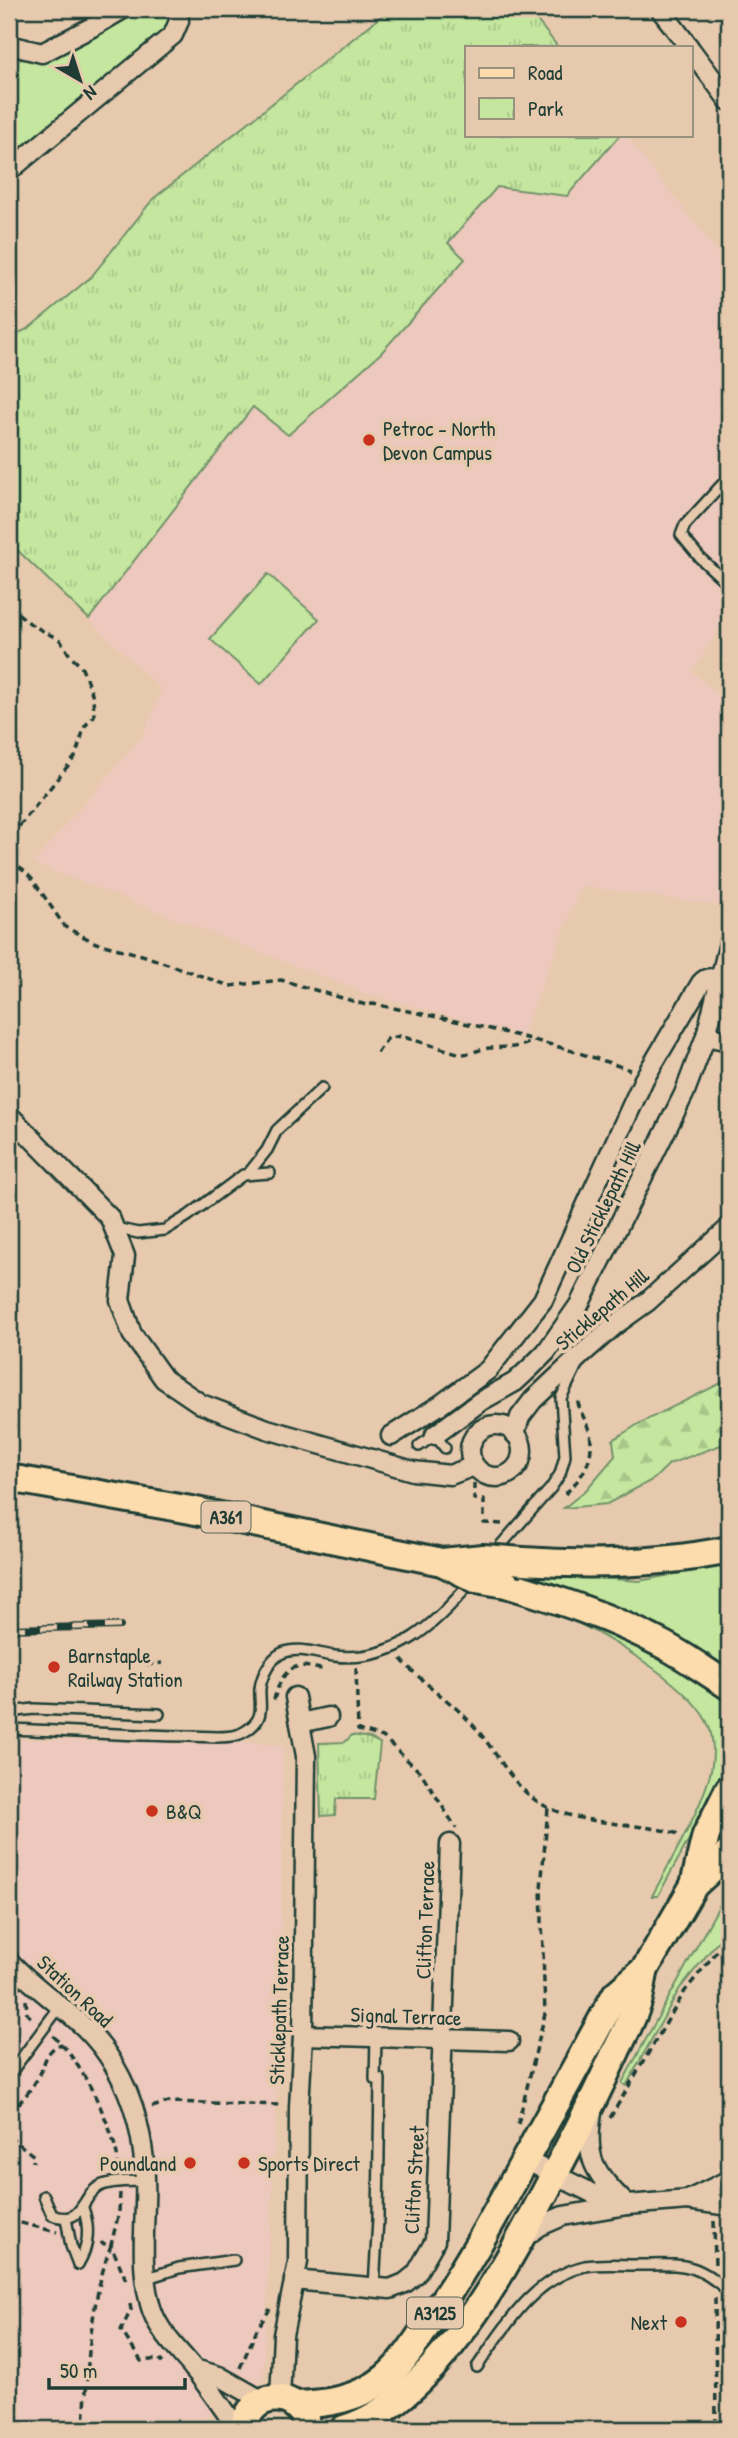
<svg xmlns="http://www.w3.org/2000/svg" width="738" height="2438" viewBox="0 0 738 2438" font-family="'Patrick Hand',sans-serif">
  <style>
    .built { fill: #edc8bc }
    .grass { fill: #c4e69f; stroke: #72926a; stroke-width: 2 }
    .forest { fill: url(#forest-firs); stroke: #72926a; stroke-width: 2 }
    .park { fill: url(#park-tufts); stroke: #72926a; stroke-width: 2 }
    .lines { fill: none; stroke-linecap: round; stroke-linejoin: round }
    .lane-casing { stroke: #1f3d34; stroke-width: 14 }
    .street-casing { stroke: #1f3d34; stroke-width: 23 }
    .primary-casing { stroke: #1f3d34; stroke-width: 32 }
    .path { stroke: #1f3d34; stroke-width: 3.5; stroke-dasharray: 7 5; stroke-linecap: butt }
    .lane { stroke: #e7caae; stroke-width: 9 }
    .street { stroke: #e7caae; stroke-width: 18 }
    .primary { stroke: #fcdcac; stroke-width: 26 }
    .rail-casing { stroke: #1f3d34; stroke-width: 8 }
    .rail { stroke: #e7caae; stroke-width: 5; stroke-dasharray: 16; stroke-linecap: butt }
    .primary-bridge-casing { stroke: #1f3d34; stroke-width: 32; stroke-linecap: butt }
    .primary-bridge { stroke: #fcdcac; stroke-width: 26 }
    .poi-dot { fill: #c8321e; stroke: #e7caae; stroke-width: 2.5 }
    .labels { text-anchor: middle; dominant-baseline: central; stroke-width: 7; stroke-linejoin: round; paint-order: stroke }
    .shield { fill: #e7caae; stroke: #5b6759; stroke-width: 2 }
    .shield-label { font-size: 19px; font-weight: bold; fill: #1f3d34 }
    .poi-label { font-size: 21px; fill: #1f3d34; stroke: #e7caae; text-anchor: start }
    .street-label { font-size: 21px; fill: #1f3d34; stroke: #e7caae }
  </style>
  <defs>
    <pattern id="forest-firs" width="22" height="20" patternUnits="userSpaceOnUse" patternTransform="scale(1.75)"><rect width="22" height="20" fill="#c4e69f"/><path d="M5 1l3.5 6h-7zM16 11l3.5 6h-7z" fill="#a8c68a"/></pattern>
    <pattern id="park-tufts" width="24" height="20" patternUnits="userSpaceOnUse" patternTransform="scale(1.75)"><rect width="24" height="20" fill="#c4e69f"/><path d="M3 7l-1-3M5 7V3M7 7l1-3M15 17l-1-3M17 17v-4M19 17l1-3" fill="none" stroke="#a8c68a"/></pattern>
  </defs>
  <rect width="100%" height="100%" fill="#e7caae"/>
  <filter id="ink" filterUnits="userSpaceOnUse"><feTurbulence type="fractalNoise" baseFrequency=".0143" numOctaves="2"/><feDisplacementMap in="SourceGraphic" scale="14" xChannelSelector="R" yChannelSelector="G"/><feConvolveMatrix kernelMatrix="1 2 1 2 8 2 1 2 1" color-interpolation-filters="sRGB"/></filter>
  <g filter="url(#ink)">
    <g class="built">
      <polygon points="390,9 528,9 558,47 467,47 467,135 626,135 729,267 729,613 692,672 729,703 729,871 722,906 581,886 522,1036 364,993 33,863 142,737 162,690 9,542 9,338 29,328 91,277 153,199"/>
      <polygon points="18,1739 194,1744 245,1742 283,1746 280,2032 263,2381 204,2419 203,2429 9,2429 9,1740"/>
    </g>
    <g class="grass">
      <polygon points="136,9 170,9 171,20 168,29 9,161 9,52 38,60"/>
      <polygon points="268,574 319,619 261,684 210,639"/>
      <polygon points="729,1564 729,1673 510,1577 516,1572 639,1581"/>
      <path d="M556,1613L638,1641L722,1696L729,1704V1766L658,1896H652C670,1861 707,1801 712,1764C714,1751 713,1734 707,1722C685,1680 599,1631 556,1613Z"/>
      <polygon points="729,1873 729,1928 680,1988 626,2086 622,2083 720,1904"/>
    </g>
    <polygon class="forest" points="729,1379 729,1442 669,1464 654,1479 607,1504 564,1508 586,1490 615,1456 613,1440 640,1423"/>
    <g class="park">
      <polygon points="390,9 528,9 558,47 467,47 467,135 620,135 567,196 497,187 448,243 465,259 381,353 288,435 253,407 89,619 9,542 9,338 29,328 91,277 153,199"/>
      <polygon points="352,1735 370,1738 380,1743 374,1799 336,1799 335,1815 321,1816 319,1743 345,1742"/>
    </g>
    <g class="lines">
      <g class="lane-casing">
        <g id="lane">
          <polyline points="729,477 685,525 681,535 700,558 725,581 729,576"/>
          <polyline points="248,1174 267,1150 277,1130 322,1088"/>
          <polyline points="115,1228 138,1233 165,1230 188,1216 243,1175 270,1173"/>
          <polyline points="419,1446 435,1435 445,1448"/>
          <polyline points="494,1553 551,1488 560,1474 565,1456 561,1398 577,1365"/>
          <polyline points="9,1712 34,1709 159,1714"/>
          <path d="M9,1729C69,1731 129,1736 189,1736C204,1736 223,1739 237,1735C241,1734 248,1730 251,1727C265,1716 259,1703 260,1688C262,1675 270,1659 282,1653C298,1646 318,1654 334,1656C396,1663 436,1624 472,1581"/>
          <polyline points="9,2075 61,2005"/>
          <path d="M44,2196L52,2215C84,2227 81,2195 100,2186C113,2180 132,2182 146,2181"/>
          <polyline points="66,2218 71,2246 78,2264"/>
          <path d="M78,2264C89,2247 90,2227 83,2208"/>
          <polyline points="144,2279 179,2268 234,2260"/>
          <polyline points="374,2287 378,2219 380,2079 375,2079 376,2037"/>
          <path d="M477,2367C505,2327 533,2278 585,2266C603,2263 622,2265 640,2265C683,2265 695,2261 729,2292"/>
        </g>
      </g>
      <g class="street-casing">
        <g id="street">
          <polyline points="660,9 689,47"/>
          <polyline points="9,45 42,53 94,26 123,9"/>
          <polyline points="691,50 729,101"/>
          <polyline points="9,171 173,35 179,21 178,9"/>
          <polyline points="706,1036 729,1041"/>
          <polyline points="9,1115 110,1218 125,1256 120,1300 132,1334 164,1379 201,1404 267,1429 413,1471 450,1475 474,1466"/>
          <circle cx="496" cy="1451" r="26"/>
          <polyline points="515,1434 520,1417 533,1400 583,1353 615,1325 647,1302 729,1228"/>
          <polyline points="435,1435 481,1401 515,1382 530,1368 546,1352 579,1305 684,1094 706,1036 729,943"/>
          <path d="M391,1436L440,1405L488,1370L543,1300L644,1079L701,983C707,976 713,978 722,980"/>
          <polyline points="300,1723 328,1717"/>
          <path d="M9,1961C44,1999 86,2017 114,2065C139,2107 147,2156 145,2204C144,2237 141,2271 150,2304C157,2331 177,2348 194,2369C210,2388 223,2409 238,2429"/>
          <polyline points="303,2035 509,2041"/>
          <path d="M592,2113C584,2160 595,2173 627,2205"/>
          <polyline points="525,2160 598,2196 623,2204"/>
          <polyline points="688,2200 729,2180"/>
          <polyline points="524,2237 540,2226 563,2216 627,2205 688,2200 729,2206"/>
          <polyline points="294,2280 390,2289 405,2283 416,2274 435,2241 450,1844"/>
          <polyline points="194,2369 219,2376 263,2401"/>
          <polyline points="280,2399 283,2335 298,2262 299,2107 303,2035 306,1756 295,1697"/>
        </g>
      </g>
      <g class="primary-casing">
        <g id="primary">
          <polyline points="9,1478 191,1510 442,1562"/>
          <path d="M523,1561C593,1566 661,1564 729,1550"/>
          <path d="M506,1584C559,1600 611,1617 660,1643C684,1655 706,1672 729,1686"/>
          <polyline points="694,1885 706,1835 729,1789"/>
          <path d="M295,2405C327,2404 359,2399 385,2378C408,2359 424,2329 440,2305C472,2258 499,2208 526,2158C556,2103 586,2048 616,1994L645,1969L694,1885L729,1853"/>
          <path d="M244,2429C248,2389 303,2388 307,2429"/>
          <path d="M344,2429C443,2400 520,2240 565,2154C584,2119 601,2084 617,2049C624,2035 632,2020 637,2005C641,1994 642,1981 645,1969"/>
        </g>
      </g>
      <g class="path">
        <polyline points="9,606 32,625 60,640 71,657 81,666 93,696 94,716 85,726 75,757 9,839"/>
        <path d="M9,860L24,871L33,880L65,927L96,943L142,955L230,986L281,980L366,1005L373,1004C460,1021 547,1040 630,1070"/>
        <path d="M377,1053L387,1039L400,1036L461,1054C471,1054 480,1049 489,1048C510,1046 513,1050 534,1041"/>
        <polyline points="474,1483 474,1499 484,1500 484,1523 504,1524"/>
        <path d="M565,1494C582,1478 595,1459 590,1434C587,1421 578,1410 577,1397"/>
        <path d="M401,1659C422,1683 450,1700 472,1724C497,1750 513,1791 547,1807C587,1826 636,1822 679,1834"/>
        <polyline points="136,1660 145,1665 162,1663"/>
        <polyline points="356,1668 358,1730 383,1737 422,1774 456,1828"/>
        <path d="M274,1700C277,1687 284,1668 300,1666C307,1666 316,1669 323,1669"/>
        <polyline points="26,2000 27,2014 34,2020"/>
        <path d="M53,2036C81,2059 117,2133 119,2168"/>
        <polyline points="152,2107 169,2102 283,2105"/>
        <path d="M9,2112C19,2105 29,2092 36,2081C45,2067 44,2049 62,2044"/>
        <polyline points="610,2118 685,1991 729,1936"/>
        <polyline points="518,2124 545,2014 541,1888 548,1808"/>
        <polyline points="9,2136 34,2156 33,2162"/>
        <polyline points="120,2193 119,2212 111,2245 127,2282"/>
        <polyline points="9,2220 57,2232"/>
        <polyline points="714,2221 715,2266"/>
        <polyline points="715,2298 716,2429"/>
        <polyline points="130,2304 131,2310 121,2330 141,2361 159,2359 163,2363"/>
        <polyline points="240,2368 257,2329 270,2309"/>
        <path d="M84,2429C87,2368 90,2303 111,2245L100,2243"/>
      </g>
      <use href="#lane" class="lane"/>
      <use href="#street" class="street"/>
      <use href="#primary" class="primary"/>
      <g class="rail-casing">
        <polyline id="rail" points="9,1629 120,1626"/>
      </g>
      <use href="#rail" class="rail"/>
      <g class="primary-bridge-casing">
        <g id="primary-bridge">
          <polyline points="442,1562 483,1558 523,1561"/>
          <polyline points="442,1562 476,1579 506,1584"/>
        </g>
      </g>
      <use href="#primary-bridge" class="primary-bridge"/>
    </g>
  </g>
  <g class="poi-dot">
    <circle cx="369" cy="440" r="7"/>
    <circle cx="54" cy="1667" r="7"/>
    <circle cx="152" cy="1811" r="7"/>
    <circle cx="190" cy="2163" r="7"/>
    <circle cx="244" cy="2163" r="7"/>
    <circle cx="681" cy="2322" r="7"/>
  </g>
  <g class="labels">
    <g class="shield">
      <rect x="201.5" y="1501.5" width="49" height="31" rx="5"/>
      <rect x="407" y="2297.5" width="56" height="31" rx="5"/>
    </g>
    <g class="shield-label">
      <text x="226" y="1517">A361</text>
      <text x="435" y="2313">A3125</text>
    </g>
    <g class="poi-label">
      <text x="383" y="428">Petroc - North<tspan x="383" dy="24">Devon Campus</tspan></text>
      <text x="68" y="1655">Barnstaple<tspan x="68" dy="24">Railway Station</tspan></text>
      <text x="166" y="1811">B&amp;Q</text>
      <text x="176" y="2163" text-anchor="end">Poundland</text>
      <text x="258" y="2163">Sports Direct</text>
      <text x="667" y="2322" text-anchor="end">Next</text>
    </g>
    <g class="street-label">
      <text transform="translate(603 1207) rotate(-64)">Old Sticklepath Hill</text>
      <text transform="translate(602 1309) rotate(-40)">Sticklepath Hill</text>
      <text transform="translate(425 1920) rotate(-88)">Clifton Terrace</text>
      <text transform="translate(75 1991) rotate(43)">Station Road</text>
      <text transform="translate(279 2010) rotate(-88)">Sticklepath Terrace</text>
      <text transform="translate(406 2016) rotate(2)">Signal Terrace</text>
      <text transform="translate(414 2180) rotate(-87)">Clifton Street</text>
    </g>
  </g>
  <rect width="738" height="2438" fill="none" stroke="#e7caae" stroke-width="35"/>
  <rect x="18" y="18" width="703" height="2403" fill="none" stroke="#1f3d34" stroke-width="2.5" filter="url(#ink)"/>
  <rect x="465" y="46" width="228" height="91" fill="#e7caae" stroke="#97927d" stroke-width="2"/>
  <rect x="479" y="68" width="35" height="10" fill="#fcdcac" stroke="#97927d" stroke-width="2"/>
  <text x="528" y="80" font-size="21" fill="#1f3d34">Road</text>
  <rect x="479" y="98" width="35" height="21" fill="url(#park-tufts)" stroke="#97927d" stroke-width="2"/>
  <text x="528" y="116" font-size="21" fill="#1f3d34">Park</text>
  <g transform="translate(80 80) rotate(141)" stroke="#e7caae" stroke-width="5" paint-order="stroke">
  <path d="M0-5L12 26L0 18L-12 26Z" fill="#1f3d34"/>
  <text y="-10" font-size="19" font-weight="bold" text-anchor="middle" fill="#1f3d34">N</text>
  </g>
  <path d="M49 2378v10h136v-10" fill="none" stroke="#1f3d34" stroke-width="3.5"/>
  <text x="60" y="2378" font-size="21" fill="#1f3d34" stroke="#e7caae" stroke-width="5" paint-order="stroke">50 m</text>
</svg>
